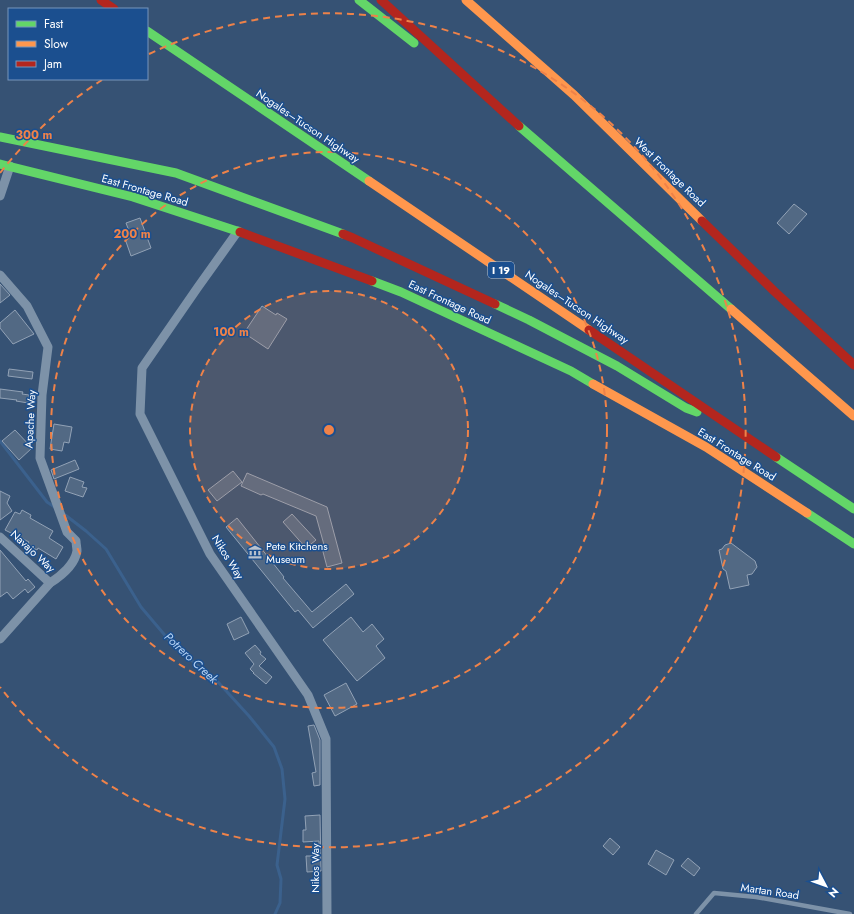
<svg xmlns="http://www.w3.org/2000/svg" width="854" height="914" viewBox="0 0 854 914" font-family="Jost,sans-serif">
  <style>
    .lines { fill: none; stroke-linecap: round; stroke-linejoin: round }
    .stream { stroke: #3b618d; stroke-width: 3 }
    .building { fill: #526984; stroke: #92a2b6 }
    .lane { stroke: #7d92a8; stroke-width: 4.5 }
    .street { stroke: #7d92a8; stroke-width: 9 }
    .fast { stroke: #63d668; stroke-width: 9 }
    .slow { stroke: #ff974d; stroke-width: 9 }
    .jam { stroke: #b3261e; stroke-width: 9 }
    .ring { fill: none; stroke: #ee8249; stroke-width: 2; stroke-dasharray: 7 5 }
    .labels { text-anchor: middle; dominant-baseline: central; stroke-width: 3; stroke-linejoin: round; paint-order: stroke }
    .shield { fill: #1b4f8f; stroke: #bbcadd; stroke-width: 1 }
    .shield-label { font-size: 10px; font-weight: bold; fill: #fff }
    .street-label { font-size: 11px; fill: #fff; stroke: #1b4f8f }
    .poi-label { font-size: 11px; fill: #fff; stroke: #1b4f8f; text-anchor: start }
    .water-label { font-size: 12px; font-style: italic; fill: #b5d3f5; stroke: #1b4f8f }
    .centre { fill: #ee8249; stroke: #1b4f8f; stroke-width: 2 }
    .ring-label { font-size: 12px; text-anchor: middle; font-weight: bold; fill: #ee8249; stroke: #1b4f8f; stroke-width: 3; stroke-linejoin: round; paint-order: stroke }
  </style>
  <rect width="100%" height="100%" fill="#365274"/>
  <g class="lines">
    <g class="stream">
      <polyline points="0,441 47,502 56,508"/>
      <polyline points="64,514 86,531 106,549 141,607 174,646 218,682 249,716 274,747 282,769 285,799 277,865 281,879 280,903 275,914"/>
    </g>
  </g>
  <g class="building">
    <polygon points="794,204 807,214 789,234 777,223"/>
    <polygon points="140,218 151,248 131,256 123,233 129,231 126,223"/>
    <polygon points="0,284 10,295 0,303"/>
    <polygon points="262,306 276,315 277,313 287,319 268,349 244,333"/>
    <polygon points="15,310 34,334 13,344 0,328 0,323"/>
    <polygon points="9,369 33,372 32,379 8,376"/>
    <polygon points="0,389 23,392 22,394 29,395 28,403 16,401 17,400 0,398"/>
    <polygon points="54,424 72,427 69,443 64,442 62,451 50,449"/>
    <polygon points="15,430 32,448 19,460 2,441"/>
    <polygon points="75,460 79,469 54,479 51,470"/>
    <polygon points="233,471 242,482 217,501 208,490"/>
    <polygon points="247,473 327,507 342,563 327,567 322,548 326,552 316,516 263,494 261,495 241,486"/>
    <polygon points="70,477 84,482 82,487 87,488 83,497 65,491"/>
    <polygon points="0,491 10,496 7,503 12,511 0,520"/>
    <polygon points="22,510 31,515 30,518 53,531 49,538 63,547 56,559 38,548 37,550 27,545 29,542 5,530 15,512 20,514"/>
    <polygon points="292,514 316,540 306,548 283,522"/>
    <polygon points="237,518 284,577 283,578 312,612 346,584 354,594 313,628 298,610 295,612 226,527"/>
    <polygon points="731,543 755,561 757,567 752,574 747,575 749,585 730,589 726,571 723,569 719,550 722,549 725,545"/>
    <polygon points="0,550 26,581 28,579 35,587 28,593 25,589 13,599 7,592 0,597"/>
    <polygon points="241,617 249,633 234,640 227,624"/>
    <polygon points="351,617 363,632 372,624 384,639 376,646 385,658 357,681 323,640"/>
    <polygon points="255,645 261,652 260,654 266,659 259,666 272,677 266,684 253,673 254,673 250,669 254,664 245,653"/>
    <polygon points="346,683 357,704 335,716 324,695"/>
    <polygon points="314,725 320,740 320,785 314,786 312,773 316,772 308,726"/>
    <polygon points="320,815 321,871 307,872 306,856 319,856 319,841 303,842 303,830 306,830 305,816"/>
    <polygon points="610,838 620,847 613,855 603,846"/>
    <polygon points="656,850 674,860 666,875 648,864"/>
    <polygon points="688,858 700,868 694,876 681,866"/>
  </g>
  <g class="lines">
    <polyline class="lane" points="696,914 714,893 756,897 850,914"/>
    <g class="street">
      <polyline points="0,196 10,166"/>
      <polyline points="238,231 198,287 142,368 140,414 210,554 308,695 326,739 327,914"/>
      <path d="M0,275L27,306L48,347L42,395L40,458L67,532L76,541C76,544 77,548 77,551C75,564 61,576 50,583L0,639"/>
      <polyline points="0,537 50,583"/>
    </g>
    <g class="fast">
      <polyline points="359,0 414,43"/>
      <polyline points="147,31 369,181"/>
      <polyline points="519,126 731,309"/>
      <polyline points="0,137 176,173 343,234"/>
      <polyline points="0,164 133,197 240,232"/>
      <polyline points="372,281 401,292 571,371 593,384"/>
      <polyline points="495,304 529,320 617,366 686,408 697,412"/>
      <polyline points="776,457 854,509"/>
      <polyline points="807,513 854,544"/>
    </g>
    <g class="slow">
      <polyline points="466,0 574,95 702,221"/>
      <polyline points="369,181 589,330"/>
      <polyline points="731,309 854,416"/>
      <polyline points="593,384 706,447 807,513"/>
    </g>
    <g class="jam">
      <polyline points="101,0 114,9"/>
      <polyline points="381,0 519,126"/>
      <polyline points="702,221 774,291 854,365"/>
      <polyline points="240,232 372,281"/>
      <polyline points="343,234 353,238 495,304"/>
      <polyline points="589,330 776,457"/>
    </g>
  </g>
  <circle cx="329" cy="430" r="139" fill="#ee8249" fill-opacity=".12"/>
  <g class="ring">
    <circle cx="329" cy="430" r="139"/>
    <circle cx="329" cy="430" r="278"/>
    <path d="M0 173A417 417 0 0 1 102 80M149 54A417 417 0 1 1 0 687"/>
  </g>
  <defs>
    <g id="museum-bare" transform="scale(1.08)"><path d="M0-6L6-3V-2H-6V-3ZM-5-1h2V3h-2ZM-1-1h2V3h-2ZM3-1h2V3H3ZM-6 4H6V6H-6Z" fill="#b9c2ce" stroke="#1b4f8f" stroke-width="2.5" paint-order="stroke"/></g>
  </defs>
  <g fill-rule="evenodd">
    <use href="#museum-bare" x="255" y="552"/>
  </g>
  <g class="labels">
    <rect class="shield" x="488" y="262" width="26" height="16" rx="3"/>
    <g class="shield-label">
      <text x="501" y="270">I 19</text>
    </g>
    <g class="street-label">
      <text transform="translate(308 126) rotate(34)">Nogales–Tucson Highway</text>
      <text transform="translate(670 172) rotate(44)">West Frontage Road</text>
      <text transform="translate(145 190) rotate(16)">East Frontage Road</text>
      <text transform="translate(450 302) rotate(25)">East Frontage Road</text>
      <text transform="translate(577 307) rotate(34)">Nogales–Tucson Highway</text>
      <text transform="translate(30 419) rotate(-87)">Apache Way</text>
      <text transform="translate(737 454) rotate(32)">East Frontage Road</text>
      <text transform="translate(33 551) rotate(43)">Navajo Way</text>
      <text transform="translate(228 557) rotate(58)">Nikos Way</text>
      <text transform="translate(315 868) rotate(-90)">Nikos Way</text>
      <text transform="translate(770 891) rotate(8)">Martan Road</text>
    </g>
    <g class="poi-label">
      <text x="266" y="546">Pete Kitchens<tspan x="266" dy="13">Museum</tspan></text>
    </g>
    <g class="water-label">
      <text transform="translate(191 658) rotate(43)">Potrero Creek</text>
    </g>
  </g>
  <circle cx="329" cy="430" r="6" class="centre"/>
  <g class="ring-label">
    <text x="34" y="139">300 m</text>
    <text x="132" y="238">200 m</text>
    <text x="231" y="336">100 m</text>
  </g>
  <rect x="8" y="8" width="140" height="72" fill="#1b4f8f" stroke="#7695bc"/>
  <rect x="16" y="21" width="20" height="6" fill="#63d668" stroke="#7695bc"/>
  <text x="44" y="28" font-size="12" fill="#ffffff">Fast</text>
  <rect x="16" y="41" width="20" height="6" fill="#ff974d" stroke="#7695bc"/>
  <text x="44" y="48" font-size="12" fill="#ffffff">Slow</text>
  <rect x="16" y="61" width="20" height="6" fill="#b3261e" stroke="#7695bc"/>
  <text x="44" y="68" font-size="12" fill="#ffffff">Jam</text>
  <g transform="translate(826 886) rotate(131)" stroke="#1b4f8f" stroke-width="3" paint-order="stroke">
  <path d="M0-3L7 15L0 10L-7 15Z" fill="#ffffff"/>
  <text y="-6" font-size="11" font-weight="bold" text-anchor="middle" fill="#ffffff">N</text>
  </g>
</svg>
